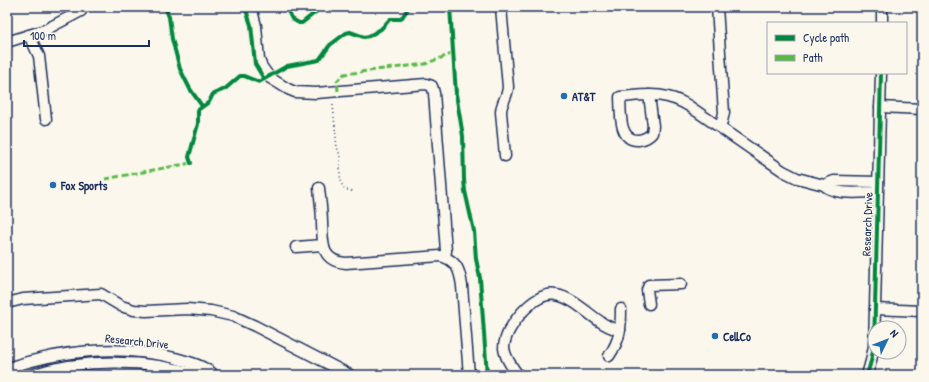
<svg xmlns="http://www.w3.org/2000/svg" width="929" height="382" viewBox="0 0 929 382" font-family="'Patrick Hand',sans-serif">
  <style>
    .lines { fill: none; stroke-linecap: round; stroke-linejoin: round }
    .minor-casing { stroke: #1b2f5e; stroke-width: 13 }
    .path { stroke: #1b2f5e; stroke-width: 1.5; stroke-dasharray: 1 3; stroke-linecap: butt }
    .minor { stroke: #fbf7ec; stroke-width: 10 }
    .quiet { stroke: #58b947; stroke-width: 3; stroke-dasharray: 6 3; stroke-linecap: butt }
    .cycleway-casing { stroke: #fbf7ec; stroke-width: 6 }
    .cycleway { stroke: #00873e; stroke-width: 4 }
    .poi-dot { fill: #1f6fb2; stroke: #fbf7ec; stroke-width: 1.5 }
    .labels { text-anchor: middle; dominant-baseline: central; stroke-width: 3.5; stroke-linejoin: round; paint-order: stroke }
    .poi-label { font-size: 12px; font-weight: bold; fill: #1b2f5e; stroke: #fbf7ec; text-anchor: start }
    .street-label { font-size: 12px; fill: #1b2f5e; stroke: #fbf7ec }
  </style>
  <rect width="100%" height="100%" fill="#fbf7ec"/>
  <filter id="ink" filterUnits="userSpaceOnUse"><feTurbulence type="fractalNoise" baseFrequency=".025" numOctaves="2"/><feDisplacementMap in="SourceGraphic" scale="8" xChannelSelector="R" yChannelSelector="G"/><feConvolveMatrix kernelMatrix="1 2 1 2 8 2 1 2 1" color-interpolation-filters="sRGB"/></filter>
  <g filter="url(#ink)">
    <g class="lines">
      <g class="minor-casing">
        <g id="minor">
          <polyline points="251,7 256,26 259,60 262,67 270,78 288,89 295,92 316,93 426,84 432,86 434,93 446,251 445,257"/>
          <path d="M501,7L508,87C508,96 501,103 501,112L505,156"/>
          <polyline points="717,7 724,113 722,121 720,127"/>
          <polyline points="882,23 882,7"/>
          <polyline points="29,35 39,56 46,119"/>
          <polyline points="7,42 45,30 81,11"/>
          <path d="M649,95L653,126L652,133C649,137 644,139 639,140C618,142 621,111 620,97C647,95 665,91 689,106L783,171L797,178L824,185"/>
          <polyline points="880,107 922,109"/>
          <path d="M319,188C320,199 322,211 322,223C323,242 320,261 346,263L440,256C457,260 460,271 462,286L469,375"/>
          <path d="M877,192C863,192 834,196 824,185L834,181L878,182"/>
          <polyline points="296,247 323,245"/>
          <polyline points="7,303 23,299 101,294 121,306 134,310 146,311 187,309 211,311 233,316 255,326 350,375"/>
          <polyline points="649,304 647,290 649,285 681,284"/>
          <polyline points="875,309 922,311"/>
          <path d="M609,356C620,340 621,329 621,309"/>
          <path d="M7,368C64,350 117,344 175,358C189,362 203,365 214,375"/>
          <path d="M31,375C86,358 146,359 200,375"/>
          <path d="M518,375C512,367 505,358 504,348C504,328 535,290 556,295C580,299 597,327 620,330"/>
          <polyline points="867,375 871,361 874,346 881,73"/>
        </g>
      </g>
      <path class="path" d="M333,105L337,148C345,159 332,190 352,191V192"/>
      <use href="#minor" class="minor"/>
      <g class="quiet">
        <polyline points="338,91 337,81 344,74 425,64 454,53"/>
        <polyline points="105,179 191,163"/>
      </g>
      <g class="cycleway-casing">
        <g id="cycleway">
          <polyline points="165,7 169,17 172,39 180,69 190,89 202,106"/>
          <polyline points="245,7 251,25 255,64 264,79"/>
          <polyline points="286,7 292,19 299,23 302,23 322,7"/>
          <polyline points="450,7 456,94 463,136 464,180 465,191 474,231 476,259 480,278 487,375"/>
          <polyline points="191,163 189,157 198,124 198,110 209,102 213,94 225,89 240,76 244,76 259,82 287,66 319,60 330,45 346,33 350,32 364,37 369,36 381,29 390,19 401,19 409,7"/>
          <polyline points="867,375 871,361 874,346 881,73"/>
        </g>
      </g>
      <use href="#cycleway" class="cycleway"/>
    </g>
  </g>
  <g class="poi-dot">
    <circle cx="564" cy="96" r="4"/>
    <circle cx="53" cy="185" r="4"/>
    <circle cx="715" cy="336" r="4"/>
  </g>
  <g class="labels">
    <g class="poi-label">
      <text x="572" y="96">AT&amp;T</text>
      <text x="61" y="185">Fox Sports</text>
      <text x="723" y="336">CellCo</text>
    </g>
    <g class="street-label">
      <text transform="translate(867 224) rotate(-88)">Research Drive</text>
      <text transform="translate(137 341) rotate(6)">Research Drive</text>
    </g>
  </g>
  <rect width="929" height="382" fill="none" stroke="#fbf7ec" stroke-width="24"/>
  <rect x="12" y="12" width="905" height="358" fill="none" stroke="#1b2f5e" stroke-width="1.5" filter="url(#ink)"/>
  <rect x="767" y="22" width="140" height="52" fill="#fbf7ec" stroke="#a1a7b3"/>
  <rect x="775" y="35" width="20" height="6" fill="#00873e" stroke="#a1a7b3"/>
  <text x="803" y="42" font-size="12" fill="#1b2f5e">Cycle path</text>
  <rect x="775" y="55" width="20" height="6" fill="#58b947" stroke="#a1a7b3"/>
  <text x="803" y="62" font-size="12" fill="#1b2f5e">Path</text>
  <g transform="translate(887 340) rotate(47)"><circle r="19" fill="#fbf7ec" stroke="#a1a7b3"/>
  <path d="M0-3L7 15L0 10L-7 15Z" fill="#1f6fb2"/>
  <text y="-6" font-size="11" font-weight="bold" text-anchor="middle" fill="#1b2f5e">N</text>
  </g>
  <path d="M24 40v6h125v-6" fill="none" stroke="#1b2f5e" stroke-width="2"/>
  <text x="30" y="40" font-size="12" fill="#1b2f5e" stroke="#fbf7ec" stroke-width="3" paint-order="stroke">100 m</text>
</svg>
